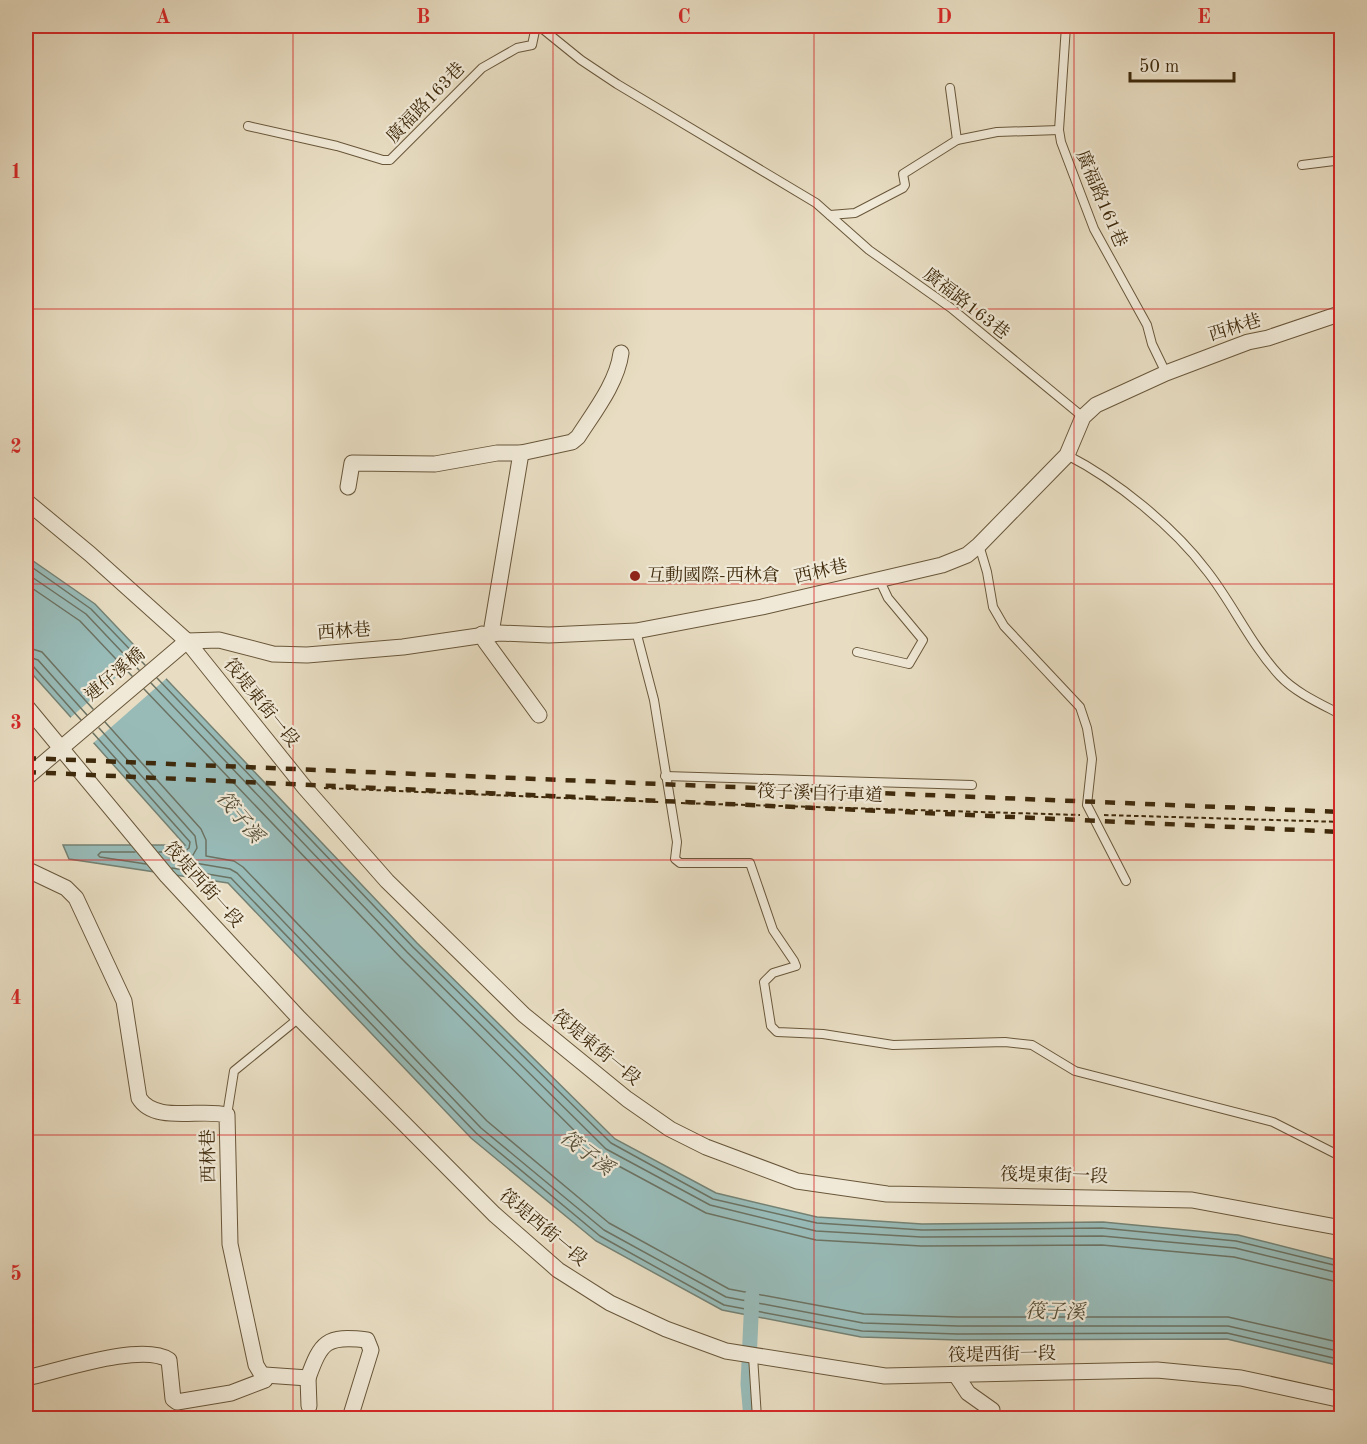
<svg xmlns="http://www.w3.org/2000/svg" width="1367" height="1444" viewBox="0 0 1367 1444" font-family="'Old Standard TT','Noto Serif TC',serif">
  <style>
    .water { fill: #98bbb8; stroke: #748173; stroke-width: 1.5 }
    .pier { fill: #e8ddc2 }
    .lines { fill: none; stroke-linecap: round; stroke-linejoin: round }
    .shore { stroke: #6c7262; stroke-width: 1.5 }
    .canal { stroke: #98bbb8; stroke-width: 15 }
    .lane-casing { stroke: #69573a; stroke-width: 10 }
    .street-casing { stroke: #69573a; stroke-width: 17 }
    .path { stroke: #3f2a0c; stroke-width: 2; stroke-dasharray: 4.5 3; stroke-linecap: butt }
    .lane { stroke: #f0e9d7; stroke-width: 8 }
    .street { stroke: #f0e9d7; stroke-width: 15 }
    .rail { stroke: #3f2a0c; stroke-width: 4.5; stroke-dasharray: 10 10; stroke-linecap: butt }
    .grid { fill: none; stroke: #d62828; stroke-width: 1.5; stroke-opacity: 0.55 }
    .poi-dot { fill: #8f2418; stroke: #f0e9d7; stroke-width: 2 }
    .labels { text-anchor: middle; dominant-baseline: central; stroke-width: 4.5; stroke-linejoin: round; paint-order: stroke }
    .street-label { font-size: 18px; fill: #3f2a0c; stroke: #f0e9d7 }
    .poi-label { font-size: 18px; fill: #3f2a0c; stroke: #f0e9d7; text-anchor: start }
    .water-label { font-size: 20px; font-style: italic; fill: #554e37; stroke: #f0e9d7 }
    .neatline { fill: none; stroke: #d62828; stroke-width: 2 }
    .grid-label { font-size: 20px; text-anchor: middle; font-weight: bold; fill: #d62828 }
  </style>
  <rect width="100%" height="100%" fill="#e8ddc2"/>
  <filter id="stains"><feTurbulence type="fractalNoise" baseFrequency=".00333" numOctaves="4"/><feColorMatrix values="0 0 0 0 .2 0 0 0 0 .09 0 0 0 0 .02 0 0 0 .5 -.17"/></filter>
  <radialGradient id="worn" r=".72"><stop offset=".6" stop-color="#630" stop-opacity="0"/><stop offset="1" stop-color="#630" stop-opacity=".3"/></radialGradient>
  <polygon class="water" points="26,556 95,604 417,943 615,1139 716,1193 817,1217 922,1224 1103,1222 1238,1235 1341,1261 1341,1366 1227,1339 958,1340 861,1337 722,1310 596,1241 471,1138 228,883 69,859 63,845 185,845 26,667"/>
  <polygon class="pier" points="145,652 168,677 91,745 69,719"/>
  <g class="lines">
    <g class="shore">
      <polyline points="26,563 91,609 145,665"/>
      <polyline points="26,573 86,614 139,670"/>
      <polyline points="26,584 80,621 132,676"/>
      <polyline points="26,647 42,652 93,709"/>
      <polyline points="26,656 38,660 87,715"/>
      <polyline points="26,663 32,665 81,720"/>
      <polyline points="157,678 413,947 611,1143 713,1199 817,1223 922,1230 1102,1228 1236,1241 1342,1267"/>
      <polyline points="151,683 407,952 606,1149 710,1205 816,1231 921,1237 1102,1236 1235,1248 1342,1274"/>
      <polyline points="144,689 401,958 600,1156 706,1213 816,1240 921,1246 1102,1245 1234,1257 1342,1283"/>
      <polyline points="105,722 201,829 206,840 206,856 234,861 243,867 487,1121 609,1223 729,1289 864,1314 958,1317 1228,1317 1342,1343"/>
      <polyline points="99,728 195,836 197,848 189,862 230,869 237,873 481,1128 604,1230 726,1297 863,1323 958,1326 1228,1326 1342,1352"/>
      <polyline points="93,733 190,842 189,848 184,852 159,852"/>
      <polyline points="135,852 101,852 98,855 100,857 146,864"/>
      <polyline points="172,868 231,878 476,1133 600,1236 724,1305 862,1331 958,1334 1227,1333 1342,1360"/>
    </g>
    <polyline class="canal" points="751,1418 748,1384 752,1296"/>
    <g class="lane-casing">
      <g id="lane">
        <polyline points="539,26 581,60 617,84 816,203 869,250 951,308 1083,417"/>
        <polyline points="1066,26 1059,130 1061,142 1094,229 1147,325 1152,344 1166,373"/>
        <polyline points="248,126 337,146 383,160 390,160 482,68 517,48 532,45 536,26"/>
        <polyline points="957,140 997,132 1059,130"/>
        <polyline points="1302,165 1342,160"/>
        <polyline points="830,215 855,213 903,188 905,185 903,174 957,140 950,88"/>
        <path d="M1067,455C1116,480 1174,527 1207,571C1233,604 1251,645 1280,676C1296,693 1321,704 1342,715"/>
        <polyline points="979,545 987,572 993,607 1004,626 1080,707 1087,728 1092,759 1087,805 1126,881"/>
        <polyline points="636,631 654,700 677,842 675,859 680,863 750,863 773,930 794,961 796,966 773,973 764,982 771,1026 777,1032 823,1034 893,1045 1005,1042 1032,1045 1075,1071 1273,1122 1342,1157"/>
        <polyline points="857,652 909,664 923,640 888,598 879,579"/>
        <polyline points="665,776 972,785"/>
        <polyline points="227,1115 234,1071 299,1018"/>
        <polyline points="753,1356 757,1418"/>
      </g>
    </g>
    <g class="street-casing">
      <g id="street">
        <path d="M348,487L352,463L435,464L497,453H521L572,442L578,437C594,412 617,383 621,353"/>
        <polyline points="26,501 90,554 187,641 305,788 387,881 524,1015 627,1099 670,1129 706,1147 797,1181 887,1194 1192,1200 1342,1228"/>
        <polyline points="491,633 521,453"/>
        <polyline points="482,634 485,641 539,715"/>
        <polyline points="187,641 219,640 273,654 307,655 403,647 499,633 549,635 636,631 762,607 942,565 967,555 979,545 1067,455 1083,417 1096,405 1166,373 1248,342 1268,338 1342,313"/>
        <polyline points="26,706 167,876 299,1018 494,1214 558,1270 610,1303 666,1329 726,1351 885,1376 1157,1370 1241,1378 1342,1400"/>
        <polyline points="26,778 187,641"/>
        <path d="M26,869L66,888L76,898L124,1001L139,1098C155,1124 201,1108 227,1115L230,1244L256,1365L265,1380L231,1393L177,1402L173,1399L169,1360C142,1342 59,1371 26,1378"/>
        <path d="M265,1375L308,1378C321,1342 326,1335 367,1340L371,1350L350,1418"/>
        <polyline points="956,1375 968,1393 992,1410 992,1418"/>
        <polyline points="308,1378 309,1406"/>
      </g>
    </g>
    <g class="path">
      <polyline points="324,788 660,802"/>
      <polyline points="681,803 1080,815"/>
      <polyline points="1104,815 1342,822"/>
    </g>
    <use href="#lane" class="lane"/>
    <use href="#street" class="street"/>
    <g class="rail">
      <polyline points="26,758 1342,812"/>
      <polyline points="26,772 1342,832"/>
    </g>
  </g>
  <path class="grid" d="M293,26V1418M553,26V1418M814,26V1418M1074,26V1418M26,309H1342M26,584H1342M26,860H1342M26,1135H1342"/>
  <circle class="poi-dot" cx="635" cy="576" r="6"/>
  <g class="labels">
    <g class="street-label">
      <text transform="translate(426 103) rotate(-46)">廣福路163巷</text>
      <text transform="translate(1101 199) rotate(67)">廣福路161巷</text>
      <text transform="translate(966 304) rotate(38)">廣福路163巷</text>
      <text transform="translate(1235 328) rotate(-17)">西林巷</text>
      <text transform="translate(821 572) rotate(-13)">西林巷</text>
      <text transform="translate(344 632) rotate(-4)">西林巷</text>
      <text transform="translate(115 675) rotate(-40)">連仔溪橋</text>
      <text transform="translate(261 703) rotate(51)">筏堤東街一段</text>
      <text transform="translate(820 794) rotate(2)">筏子溪自行車道</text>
      <text transform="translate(203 885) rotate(48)">筏堤西街一段</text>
      <text transform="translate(596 1048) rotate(39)">筏堤東街一段</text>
      <text transform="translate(209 1156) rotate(-91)">西林巷</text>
      <text transform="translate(1054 1176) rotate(1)">筏堤東街一段</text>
      <text transform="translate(543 1228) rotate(40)">筏堤西街一段</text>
      <text transform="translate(1002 1355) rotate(-1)">筏堤西街一段</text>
    </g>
    <g class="poi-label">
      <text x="647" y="576">互動國際-西林倉</text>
    </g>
    <g class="water-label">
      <text transform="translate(239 818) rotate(50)">筏子溪</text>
      <text transform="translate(586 1154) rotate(37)">筏子溪</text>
      <text transform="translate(1055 1313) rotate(1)">筏子溪</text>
    </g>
  </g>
  <rect width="1367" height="1444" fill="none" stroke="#e8ddc2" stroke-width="66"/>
  <path d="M1130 72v9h104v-9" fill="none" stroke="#3f2a0c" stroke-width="3"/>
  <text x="1139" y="72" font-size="18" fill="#3f2a0c" stroke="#f0e9d7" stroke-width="4.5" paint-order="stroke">50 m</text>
  <rect x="33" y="33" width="1301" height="1378" class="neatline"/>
  <g class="grid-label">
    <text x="163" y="23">A</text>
    <text x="423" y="23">B</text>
    <text x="684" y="23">C</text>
    <text x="944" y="23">D</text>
    <text x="1204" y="23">E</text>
    <text x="16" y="178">1</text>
    <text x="16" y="453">2</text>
    <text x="16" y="729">3</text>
    <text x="16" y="1004">4</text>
    <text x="16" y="1280">5</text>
  </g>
  <rect width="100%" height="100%" filter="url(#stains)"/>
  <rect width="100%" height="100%" fill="url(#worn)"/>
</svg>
